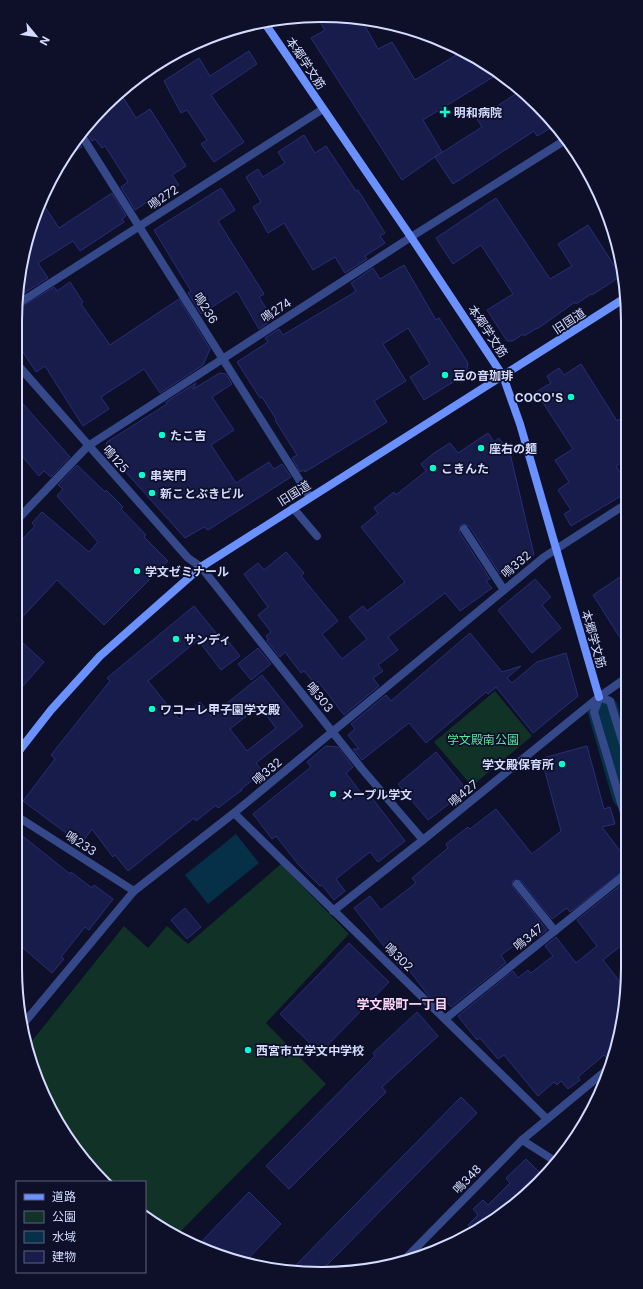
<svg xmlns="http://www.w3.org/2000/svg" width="643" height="1289" viewBox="0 0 643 1289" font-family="Inter,'Noto Sans JP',sans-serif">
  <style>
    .green { fill: #103227 }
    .water { fill: #063048 }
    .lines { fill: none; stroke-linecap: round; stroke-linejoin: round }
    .river { stroke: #063048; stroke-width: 31 }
    .building { fill: #181c4a; stroke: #282e78; fill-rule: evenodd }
    .lane { stroke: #35498a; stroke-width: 8 }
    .street { stroke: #35498a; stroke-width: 8 }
    .secondary { stroke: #6b90ff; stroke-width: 8 }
    .poi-dot { fill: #00ffd2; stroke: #0d1028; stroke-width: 1.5 }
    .labels { text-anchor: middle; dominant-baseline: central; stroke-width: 3.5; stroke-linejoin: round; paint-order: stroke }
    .street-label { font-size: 12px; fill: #d4dbff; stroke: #0d1028 }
    .poi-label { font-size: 12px; font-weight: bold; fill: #d4dbff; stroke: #0d1028; text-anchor: start }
    .park-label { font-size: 12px; fill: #56e99b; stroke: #0d1028 }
    .neighbourhood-label { font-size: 13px; font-weight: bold; fill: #ffd6fb; stroke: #0d1028 }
    .rim { fill: none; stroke: #d4dbff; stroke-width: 2 }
  </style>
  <rect width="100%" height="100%" fill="#0d1028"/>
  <g class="green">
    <polygon points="495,691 532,736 472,786 434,742"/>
    <polygon points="281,864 349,934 266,1023 326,1084 177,1235 145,1214 145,1182 104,1182 78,1154 31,1066 28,1046 124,926 148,948 167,926 188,944"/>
  </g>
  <polygon class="water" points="236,834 259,863 208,904 185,875"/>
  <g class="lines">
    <polyline class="river" points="603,710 627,794"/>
  </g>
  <g class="building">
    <polygon points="316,16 341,16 361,19 378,49 392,42 415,80 463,51 498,74 423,120 442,152 402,180 311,38 325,30"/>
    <polygon points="249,51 257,64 211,95 244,142 214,162 201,144 207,140 187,110 181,113 164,81 199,58 210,76"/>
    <polygon points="522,90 556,125 537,136 534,131 453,184 435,157 482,127 477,119"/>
    <polygon points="119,91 136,118 150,109 186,166 172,175 179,185 160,198 158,195 135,210 121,187 128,182 105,146 102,148 95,139 92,141 84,129"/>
    <polygon points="304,135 315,153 326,146 356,191 358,190 385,233 380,236 385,243 365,256 367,259 345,273 335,257 313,270 284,223 268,233 253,207 261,202 246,177 258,169 263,177 285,163 278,152"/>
    <polygon points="77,138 82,147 63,159"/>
    <polygon points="221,188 235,210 218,221 264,294 259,297 273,319 259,329 237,291 201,314 188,293 191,291 154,230"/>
    <polygon points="112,193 126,216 122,219 124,222 80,251 73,241 38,263 48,278 16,298 25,242 41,201 59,228"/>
    <polygon points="496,198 550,279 572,266 558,244 588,225 621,276 592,295 591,294 576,304 575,302 537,329 537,328 524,336 523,334 513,341 507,341 487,310 513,294 481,245 453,264 436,238"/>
    <polygon points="404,265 436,320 439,318 468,363 466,374 424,400 410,377 430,364 408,328 383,344 406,381 374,401 387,422 305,472 304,470 300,472 292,458 297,455 275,420 276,419 262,397 260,398 237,362 268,342 265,338 279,329 283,335 350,295 356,291 351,283 373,268 380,279"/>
    <polygon points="70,282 83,302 81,304 110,345 179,299 210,349 203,365 160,393 144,369 101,397 109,409 83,426 45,366 36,372 21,349 16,353 16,310 54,287 57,291"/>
    <polygon points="581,364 617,421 620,419 626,427 626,460 616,466 626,482 626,493 571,526 564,514 571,510 558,490 569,482 555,460 573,449 536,392 551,383 547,376 559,368 564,375"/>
    <polygon points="220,373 226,374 232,384 212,397 234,430 211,445 236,483 269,462 274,469 282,464 291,477 208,530 204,527 185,538 105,449 107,442 167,404 166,402 196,383 193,389"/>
    <polygon points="16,396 70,457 51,477 44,471 39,476 16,449"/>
    <polygon points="488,433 494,442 499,438 510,453 534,555 500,574 469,526 464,524 461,525 459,532 490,579 486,581 492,588 460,611 445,593 388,637 398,650 378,665 383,671 373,678 379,686 344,715 318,681 315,684 304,671 301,673 285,652 280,657 267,641 268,639 266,636 271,632 258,615 268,607 244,574 258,563 264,570 286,552 304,573 301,576 338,621 322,634 342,659 367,639 349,617 363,606 367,611 405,582 361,527 378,513 374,508 394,492 396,495 426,471 421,464 434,453 450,443 458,453"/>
    <polygon points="77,465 105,492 106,490 123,507 121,509 146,535 144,537 168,561 104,625 57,580 15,625 15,547 35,526 32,523 42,512 89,552 98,542 57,496 63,489 58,485"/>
    <polygon points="626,573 626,647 593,595"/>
    <polygon points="535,579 551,597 542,605 561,628 532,653 498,610"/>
    <path d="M194,606L221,639L224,636L240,656L221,670L198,640L148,681L179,719L200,702L211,716L262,675L303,726L256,763L263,772L241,789L242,790L218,808L216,805L196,821L194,818L128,871L115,855L113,857L92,829L81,844L23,801L55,759L51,755L110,681L107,678ZM259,706L276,728L247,751L230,729Z"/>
    <polygon points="470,633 502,672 521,666 507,678 512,683 537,662 566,653 578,696 533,733 496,687 488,694 486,692 426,743 409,723 362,760 353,749 359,749 348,735 355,729 351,724 386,695 391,701"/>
    <polygon points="15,636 44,662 15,695"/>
    <polygon points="258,648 271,664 251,680 238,664"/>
    <polygon points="326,746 338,747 353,767 346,773 365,798 369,794 405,841 378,862 370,852 336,879 345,891 334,900 322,885 320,886 298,864 276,836 272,839 253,814 311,767 307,762"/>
    <polygon points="587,746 604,809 610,807 615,824 602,827 627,860 627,868 570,912 567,908 552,919 521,881 514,880 512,882 513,887 547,930 538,937 534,932 501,955 506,963 451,1007 446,1001 439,1006 429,996 405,965 402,969 354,908 370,896 381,910 416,883 412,878 448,848 446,844 468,827 470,829 496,809 532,854 561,831 543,764 543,758"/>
    <polygon points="436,752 467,790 428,820 398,784"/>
    <polygon points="15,830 70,874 71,872 92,888 94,885 113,899 89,930 85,927 61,957 64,959 52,973 15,941"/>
    <polygon points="627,880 627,941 603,960 627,991 618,1047 611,1063 604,1055 578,1077 580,1080 568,1089 561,1081 557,1085 554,1082 538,1096 504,1055 498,1059 480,1038 477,1040 458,1016 513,971 518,978 528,970 531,973 553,956 545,946 556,937 576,963 597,946 577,920"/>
    <polygon points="185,908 201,927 187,939 171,920"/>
    <polygon points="349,943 389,982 320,1053 280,1014"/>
    <polygon points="417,1012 438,1036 382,1087 386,1092 289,1189 266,1166 375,1056 373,1053"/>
    <polygon points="461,1097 477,1113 322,1270 292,1269"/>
    <polygon points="526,1159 544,1177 538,1184 473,1231 468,1225 478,1215 473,1209 483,1200 488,1205 510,1183 506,1178"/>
    <polygon points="249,1192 281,1224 245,1262 212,1250 203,1240"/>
  </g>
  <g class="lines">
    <g class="lane">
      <polyline points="293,508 317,536"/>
      <polyline points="464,529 504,590"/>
      <polyline points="517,884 555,931"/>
    </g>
    <g class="street">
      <polyline points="80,133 310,497"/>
      <polyline points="16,305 323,109"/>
      <polyline points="16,363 188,558 201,567 362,769 423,840"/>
      <polyline points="15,522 88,446 411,237 567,139"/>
      <polyline points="599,697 610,701 627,756"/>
      <polyline points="599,699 594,712 627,823"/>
      <polyline points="234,813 547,1119"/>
      <polyline points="15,815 134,891"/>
      <polyline points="333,911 423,840 599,697 626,678"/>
      <polyline points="445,1019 627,873"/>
      <polyline points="24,1023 134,891 234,813 544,557 626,504"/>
      <polyline points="522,1140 555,1161"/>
      <polyline points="407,1257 522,1140 609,1068"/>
    </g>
    <g class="secondary">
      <polyline points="264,22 411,237 503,376 520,424 599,697"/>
      <polyline points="15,756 51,710 100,656 201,567 625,298"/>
    </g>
  </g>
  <g class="poi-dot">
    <path d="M443 106h4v4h4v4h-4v4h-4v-4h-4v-4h4z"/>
    <circle cx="445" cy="375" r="4"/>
    <circle cx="571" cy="397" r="4"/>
    <circle cx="162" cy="435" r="4"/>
    <circle cx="481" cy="448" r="4"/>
    <circle cx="433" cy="468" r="4"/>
    <circle cx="142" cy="475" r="4"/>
    <circle cx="152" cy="493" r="4"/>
    <circle cx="137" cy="571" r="4"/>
    <circle cx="176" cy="639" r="4"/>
    <circle cx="152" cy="709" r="4"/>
    <circle cx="562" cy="764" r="4"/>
    <circle cx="333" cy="794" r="4"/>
    <circle cx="248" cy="1050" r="4"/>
  </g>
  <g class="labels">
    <g class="street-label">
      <text transform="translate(306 63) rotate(56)">本郷学文筋</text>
      <text transform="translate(163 197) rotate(-33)">鳴272</text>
      <text transform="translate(206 308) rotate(58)">鳴236</text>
      <text transform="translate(276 310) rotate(-33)">鳴274</text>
      <text transform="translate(569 321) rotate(-33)">旧国道</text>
      <text transform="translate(488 331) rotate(56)">本郷学文筋</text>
      <text transform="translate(116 459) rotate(49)">鳴125</text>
      <text transform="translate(294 493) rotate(-32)">旧国道</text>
      <text transform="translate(516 564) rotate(-40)">鳴332</text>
      <text transform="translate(594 639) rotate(74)">本郷学文筋</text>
      <text transform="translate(320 697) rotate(51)">鳴303</text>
      <text transform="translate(267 771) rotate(-40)">鳴332</text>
      <text transform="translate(463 793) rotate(-39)">鳴427</text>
      <text transform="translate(81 843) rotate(33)">鳴233</text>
      <text transform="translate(528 937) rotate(-39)">鳴347</text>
      <text transform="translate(399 957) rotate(44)">鳴302</text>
      <text transform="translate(467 1179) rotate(-46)">鳴348</text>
    </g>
    <g class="poi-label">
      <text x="454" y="112">明和病院</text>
      <text x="453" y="375">豆の音珈琲</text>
      <text x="563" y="397" text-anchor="end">COCO'S</text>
      <text x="170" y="435">たこ吉</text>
      <text x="489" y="448">座右の麺</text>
      <text x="441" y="468">こきんた</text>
      <text x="150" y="475">串笑門</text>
      <text x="160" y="493">新ことぶきビル</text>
      <text x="145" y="571">学文ゼミナール</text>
      <text x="184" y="639">サンディ</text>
      <text x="160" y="709">ワコーレ甲子園学文殿</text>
      <text x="554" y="764" text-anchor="end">学文殿保育所</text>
      <text x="341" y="794">メープル学文</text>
      <text x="256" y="1050">西宮市立学文中学校</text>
    </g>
    <g class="park-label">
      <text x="483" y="739">学文殿南公園</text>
    </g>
    <g class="neighbourhood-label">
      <text x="402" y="1004">学文殿町一丁目</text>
    </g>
  </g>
  <path d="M0 0H643V1289H0ZM321 22H322A299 299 0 0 1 621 321V968A299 299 0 0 1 322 1267H321A299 299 0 0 1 22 968V321A299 299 0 0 1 321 22Z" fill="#0d1028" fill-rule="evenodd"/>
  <path class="rim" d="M321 22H322A299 299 0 0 1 621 321V968A299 299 0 0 1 322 1267H321A299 299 0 0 1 22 968V321A299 299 0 0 1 321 22Z"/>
  <rect x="16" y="1181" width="130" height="92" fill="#0d1028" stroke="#5d617e"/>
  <rect x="24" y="1194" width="20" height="6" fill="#6b90ff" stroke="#5d617e"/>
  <text x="52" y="1201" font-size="12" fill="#d4dbff">道路</text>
  <rect x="24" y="1211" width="20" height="12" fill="#103227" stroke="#5d617e"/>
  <text x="52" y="1221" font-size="12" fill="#d4dbff">公園</text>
  <rect x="24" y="1231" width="20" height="12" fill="#063048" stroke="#5d617e"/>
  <text x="52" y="1241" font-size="12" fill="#d4dbff">水域</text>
  <rect x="24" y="1251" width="20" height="12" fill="#181c4a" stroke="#5d617e"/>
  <text x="52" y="1261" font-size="12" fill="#d4dbff">建物</text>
  <g transform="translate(36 36) rotate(119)" stroke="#0d1028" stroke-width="3" paint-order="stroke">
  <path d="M0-3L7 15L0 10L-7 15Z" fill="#d4dbff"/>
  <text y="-6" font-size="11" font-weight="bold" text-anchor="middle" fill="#d4dbff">N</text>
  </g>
</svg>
